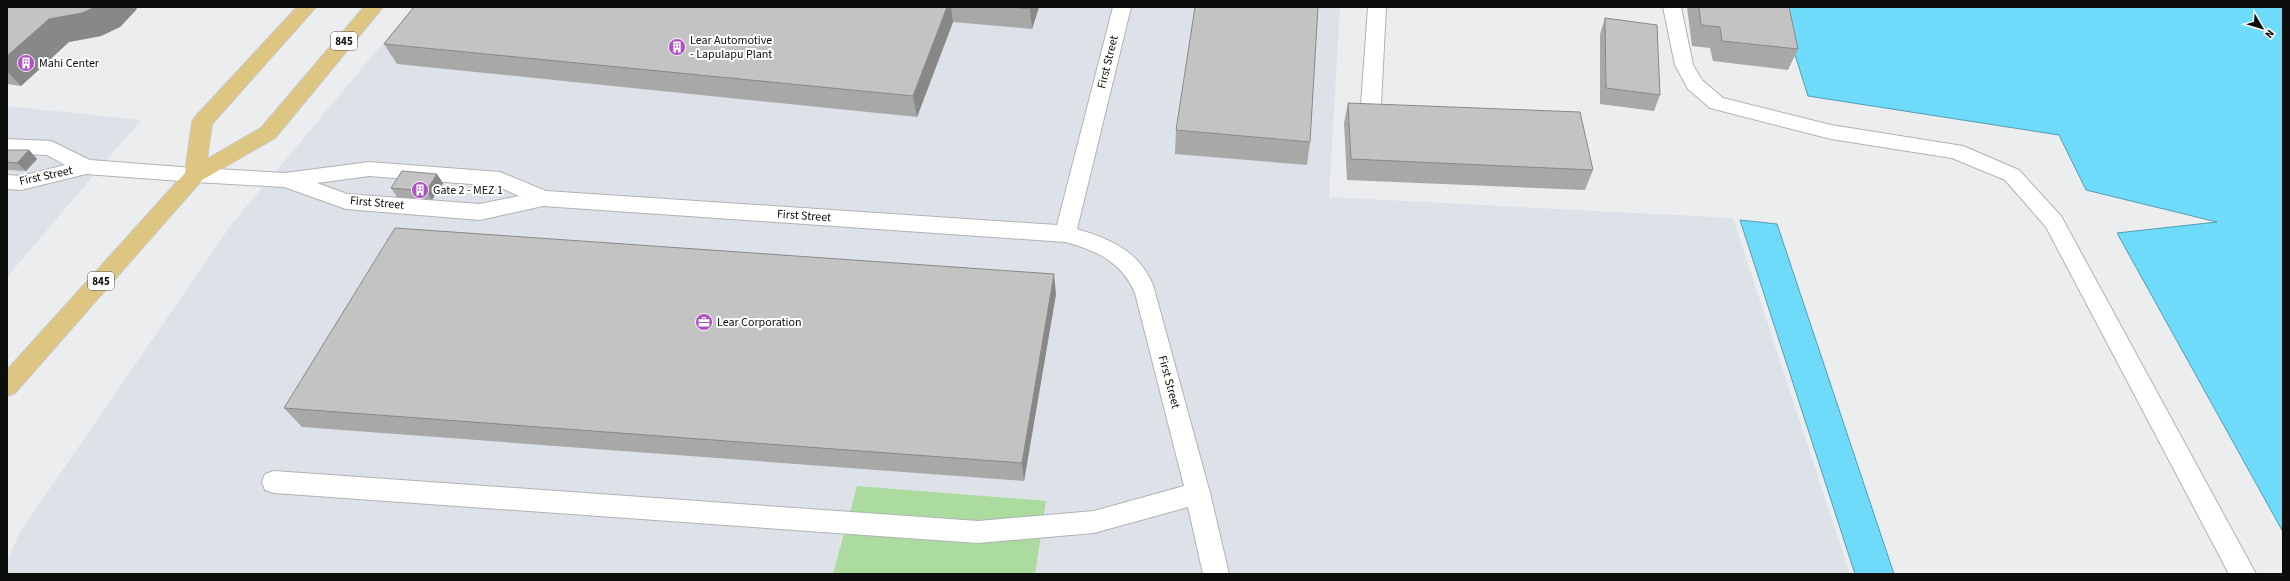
<svg xmlns="http://www.w3.org/2000/svg" width="2290" height="581" viewBox="0 0 2290 581" font-family="'Source Sans 3',sans-serif">
  <style>
    .built { fill: #dde2e9 }
    .green { fill: #abdb9e }
    .water { fill: #6fdbfa; stroke: #519db3 }
    .lines { fill: none; stroke-linecap: round; stroke-linejoin: round }
    .lane-casing { stroke: #b2b2b4; stroke-width: 2 }
    .street-casing { stroke: #b2b2b4; stroke-width: 2 }
    .primary-casing { stroke: #cacaca; stroke-width: 2 }
    .lane { fill: #fff; fill-rule: evenodd }
    .street { fill: #fff; fill-rule: evenodd }
    .primary { fill: #ddc582; fill-rule: evenodd }
    .wall { fill: #a8a8a9 }
    .shaded-wall { fill: #888889 }
    .building { fill: #c3c3c4; stroke: #888889 }
    .labels { text-anchor: middle; dominant-baseline: central; stroke-width: 4; stroke-linejoin: round; paint-order: stroke }
    .shield { fill: #fff; stroke: #555656; stroke-width: 1 }
    .shield-label { font-size: 11px; font-weight: bold; fill: #0c0d0d }
    .poi-label { font-size: 12px; fill: #0c0d0d; stroke: #fff; text-anchor: start }
    .street-label { font-size: 12px; fill: #0c0d0d; stroke: #fff }
  </style>
  <rect width="100%" height="100%" fill="#ecedee"/>
  <g class="built">
    <polygon points="413,7 1340,7 1329,197 1733,218 1850,574 7,574 7,564 18,535 231,225"/>
    <polygon points="7,106 141,120 7,277"/>
  </g>
  <polygon class="green" points="857,486 1046,501 1035,574 833,574"/>
  <g class="water">
    <polygon points="1780,7 2283,7 2283,532 2117,233 2217,222 2086,190 2059,135 1808,96"/>
    <polygon points="1740,220 1777,224 1894,574 1855,574"/>
  </g>
  <g class="lines">
    <g class="lane-casing">
      <g id="lane">
        <path d="M1113,7H1131L1077,229C1110,239 1139,251 1153,285L1210,493L1229,574H1203L1188,507L1094,533L978,543L274,493L265,490L262,482L265,474L274,471L978,521L1094,511L1184,486L1135,293C1122,262 1096,250 1065,242L543,206L480,220L346,209L284,187L196,182L189,180L186,175L189,170L196,168L285,173L369,162L500,172L546,191L1057,225ZM369,176L497,186L519,196L480,204L347,194L317,183Z"/>
        <polygon points="1663,7 1681,7 1693,65 1702,80 1723,98 1831,125 1963,146 2019,170 2061,216 2256,574 2229,574 2046,227 2005,180 1952,158 1831,139 1710,108 1688,89 1675,65"/>
      </g>
    </g>
    <g class="street-casing">
      <g id="street">
        <polygon points="1368,7 1386,7 1381,105 1378,110 1371,112 1364,110 1361,105"/>
        <polygon points="7,139 51,141 90,160 194,168 201,170 204,175 201,180 194,182 86,174 21,190 7,189 7,175 21,176 65,165 47,155 7,153"/>
      </g>
    </g>
    <g class="primary-casing">
      <polygon id="primary" points="297,7 316,7 212,124 207,159 261,128 364,7 383,7 275,138 202,180 15,393 7,396 7,370 185,173 192,122 195,117"/>
    </g>
    <use href="#lane" class="lane"/>
    <use href="#street" class="street"/>
    <use href="#primary" class="primary"/>
  </g>
  <g class="wall">
    <polygon points="7,7 137,7 136,10 120,27 101,36 69,42 21,86 7,84"/>
    <polygon points="414,7 1039,7 1032,29 953,22 917,117 397,64 384,44"/>
    <polygon points="1687,7 1789,7 1798,49 1788,70 1713,61 1710,48 1692,46"/>
    <polygon points="1605,18 1660,95 1654,111 1600,104 1600,34"/>
    <polygon points="1348,103 1593,170 1585,190 1347,180 1344,123"/>
    <polygon points="1176,130 1310,142 1307,165 1175,154"/>
    <polygon points="7,150 29,150 37,159 26,171 7,170"/>
    <polygon points="443,183 432,200 397,197 391,188"/>
    <polygon points="1056,294 1024,481 302,427 284,408"/>
  </g>
  <g class="shaded-wall">
    <polygon points="95,7 137,7 136,10 120,27 101,36 69,42 21,86 7,71 7,56 49,19"/>
    <polygon points="947,7 951,7 953,22 917,117 913,96"/>
    <polygon points="1031,7 1039,7 1032,29 1030,9"/>
    <polygon points="29,150 37,159 26,171 17,163"/>
    <polygon points="437,174 443,183 432,200 426,191"/>
    <polygon points="1054,274 1056,294 1024,481 1022,463"/>
  </g>
  <g class="building">
    <polygon points="7,7 95,7 82,13 49,19 7,56"/>
    <polygon points="414,7 947,7 913,96 384,44"/>
    <polygon points="1013,7 1031,7 1030,9"/>
    <polygon points="1195,7 1318,7 1310,142 1176,130"/>
    <polygon points="1699,7 1789,7 1798,49 1722,41 1720,27 1701,25"/>
    <polygon points="1605,18 1657,25 1660,95 1606,88"/>
    <polygon points="1348,103 1580,112 1593,170 1351,159"/>
    <polygon points="7,150 29,150 17,163 7,162"/>
    <polygon points="402,171 437,174 426,191 391,188"/>
    <polygon points="395,228 1054,274 1022,463 284,408"/>
  </g>
  <defs>
    <g id="building-disc" transform="scale(0.9)"><circle r="9.5" fill="#ad54c0" stroke="#fff"/><path d="M-4-6H4V6H1V3H-1V6H-4ZM-2.5-4.3h1.7v1.8h-1.7ZM.8-4.3h1.7v1.8H.8ZM-2.5-1h1.7V.8h-1.7ZM.8-1h1.7V.8H.8Z" fill="#fff"/></g>
    <g id="office-disc" transform="scale(0.9)"><circle r="9.5" fill="#ad54c0" stroke="#fff"/><path d="M-6-3h4V-5.5h4V-3h4V5H-6ZM-1-4.5V-3h2v-1.5ZM-6 0V1H6V0Z" fill="#fff"/></g>
  </defs>
  <g fill-rule="evenodd">
    <use href="#building-disc" x="677" y="47"/>
    <use href="#building-disc" x="26" y="63"/>
    <use href="#building-disc" x="420" y="190"/>
    <use href="#office-disc" x="704" y="322"/>
  </g>
  <g class="labels">
    <g class="shield">
      <rect x="331" y="32" width="26" height="18" rx="3"/>
      <rect x="88" y="272" width="26" height="18" rx="3"/>
    </g>
    <g class="shield-label">
      <text x="344" y="41">845</text>
      <text x="101" y="281">845</text>
    </g>
    <g class="poi-label">
      <text x="690" y="40">Lear Automotive<tspan x="690" dy="14">- Lapulapu Plant</tspan></text>
      <text x="39" y="63">Mahi Center</text>
      <text x="433" y="190">Gate 2 - MEZ 1</text>
      <text x="717" y="322">Lear Corporation</text>
    </g>
    <g class="street-label">
      <text transform="translate(1108 62) rotate(-76)">First Street</text>
      <text transform="translate(46 176) rotate(-12)">First Street</text>
      <text transform="translate(377 203) rotate(5)">First Street</text>
      <text transform="translate(804 216) rotate(4)">First Street</text>
      <text transform="translate(1169 382) rotate(75)">First Street</text>
    </g>
  </g>
  <rect width="2290" height="581" fill="none" stroke="#0c0d0d" stroke-width="16"/>
  <g transform="translate(2262 28) rotate(128)" stroke="#ffffff" stroke-width="3" paint-order="stroke">
  <path d="M0-3L7 15L0 10L-7 15Z" fill="#0c0d0d"/>
  <text y="-6" font-size="11" font-weight="bold" text-anchor="middle" fill="#0c0d0d">N</text>
  </g>
</svg>
